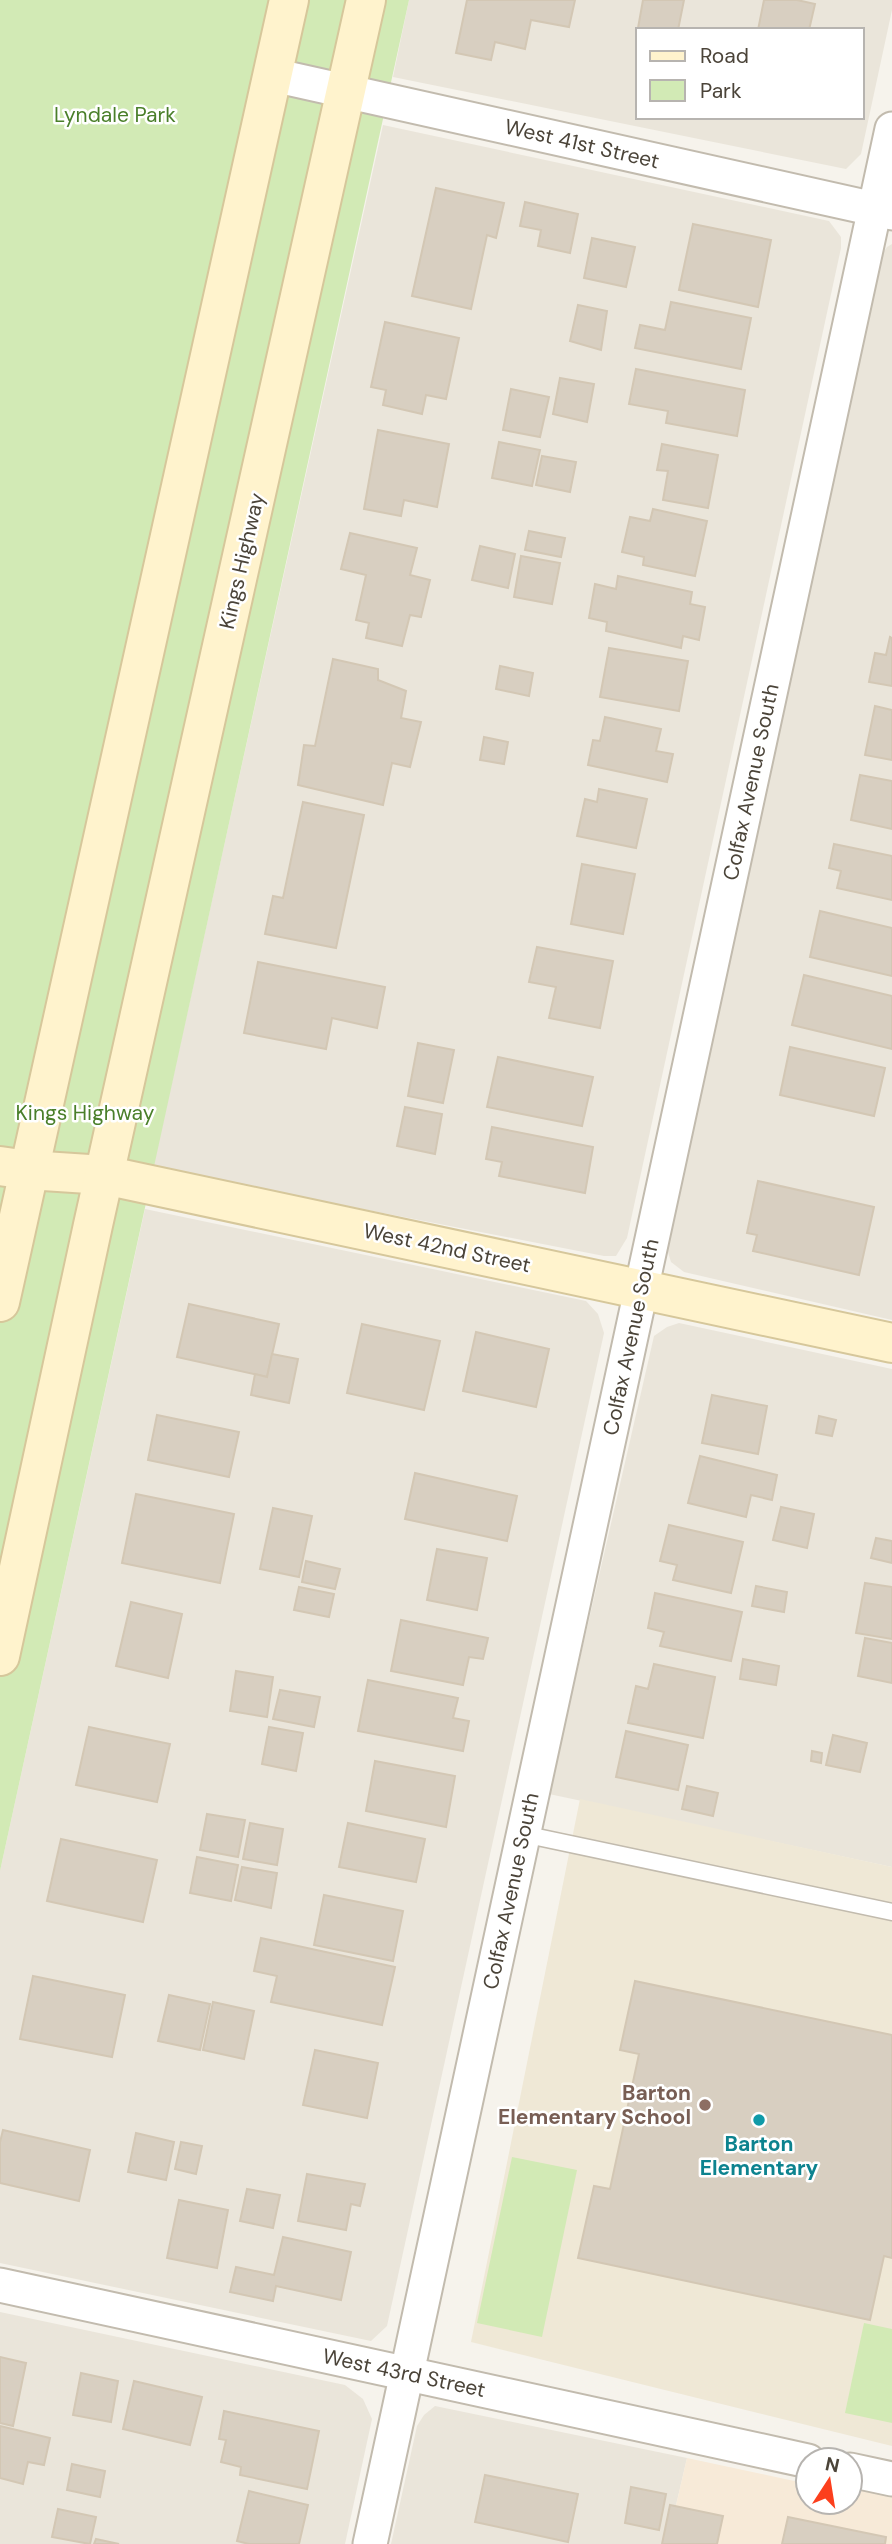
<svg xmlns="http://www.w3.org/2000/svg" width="892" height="2544" viewBox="0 0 892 2544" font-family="'DM Sans',sans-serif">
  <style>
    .residential { fill: #eae5da; fill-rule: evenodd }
    .commercial { fill: #f7ead8 }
    .education { fill: #efe8d6 }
    .green { fill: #d2eab5 }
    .building { fill: #d8cfc1; stroke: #d3c7b4; stroke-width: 2 }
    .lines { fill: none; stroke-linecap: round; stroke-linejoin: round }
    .lane-casing { stroke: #c2bbae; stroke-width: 19 }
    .street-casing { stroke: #c2bbae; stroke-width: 37 }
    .secondary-casing { stroke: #d6c79b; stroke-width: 42 }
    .lane { stroke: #fff; stroke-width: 16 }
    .street { stroke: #fff; stroke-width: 33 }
    .secondary { stroke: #fff3cd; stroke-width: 38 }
    .education-dot { fill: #8d6e63; stroke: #fff; stroke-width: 2.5 }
    .culture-dot { fill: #0f9aa8; stroke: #fff; stroke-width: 2.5 }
    .labels { text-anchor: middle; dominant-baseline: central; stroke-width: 5; stroke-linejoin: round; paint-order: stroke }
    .park-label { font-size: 21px; fill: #4a7f2a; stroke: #fff }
    .street-label { font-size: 21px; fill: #4b4439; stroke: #fff }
    .education-label { font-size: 21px; font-weight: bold; fill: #785e54; stroke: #fff; text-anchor: end }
    .culture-label { font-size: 21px; font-weight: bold; fill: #0d838f; stroke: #fff }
  </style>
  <rect width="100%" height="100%" fill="#f6f3ec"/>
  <g class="residential">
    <path d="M409,0H892V10L861,154L846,169L393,77ZM638,30H862V117H638Z"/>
    <polygon points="383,125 829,221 841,237 841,248 627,1238 616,1256 604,1256 153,1168"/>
    <polygon points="892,244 892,1320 684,1272 671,1262 665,1243 879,258 887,247"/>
    <polygon points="145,1209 586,1301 598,1314 604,1333 387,2326 371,2341 0,2263 0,1871"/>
    <polygon points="679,1323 892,1369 892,1867 549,1794 654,1336 667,1327"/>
    <polygon points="0,2312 345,2385 363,2399 372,2419 345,2544 0,2544"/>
    <polygon points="435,2406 687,2458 667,2544 391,2544 417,2426 424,2415"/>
  </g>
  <polygon class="commercial" points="687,2458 808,2484 808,2502 850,2502 850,2493 871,2488 892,2493 892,2544 667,2544"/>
  <polygon class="education" points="580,1799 892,1867 892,2446 471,2342"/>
  <g class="green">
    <polygon points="0,0 409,0 0,1871 0,1151 3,1148 0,1147"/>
    <polygon points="512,2157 577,2170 542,2337 477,2323"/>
    <polygon points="864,2323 892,2329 892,2423 845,2413"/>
  </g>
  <g class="building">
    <polygon points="467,0 575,0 569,27 531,20 525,49 495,42 491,60 456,53"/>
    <polygon points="643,0 684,0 678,30 638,28"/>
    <polygon points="764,0 797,0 815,4 809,30 758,30"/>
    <polygon points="436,188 504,203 496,238 487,235 471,309 412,296"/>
    <polygon points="525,202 578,214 570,253 538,246 541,230 520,226"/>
    <polygon points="693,224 771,240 758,307 679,290"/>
    <polygon points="592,238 635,247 626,287 584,278"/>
    <polygon points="671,302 751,318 741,369 635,348 640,325 665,330"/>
    <polygon points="578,305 607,311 601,350 570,341"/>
    <polygon points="385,322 459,338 446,399 426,395 422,414 383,405 386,390 371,387"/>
    <polygon points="636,369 745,390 737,436 666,423 668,411 629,404"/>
    <polygon points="560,378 594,384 587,422 553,414"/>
    <polygon points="511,389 549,397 540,437 503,430"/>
    <polygon points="378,430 449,444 437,507 404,500 401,516 364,509"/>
    <polygon points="499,442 540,450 532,486 492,478"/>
    <polygon points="662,444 718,455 708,508 663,500 668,471 657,470"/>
    <polygon points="542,456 576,462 570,492 536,485"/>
    <polygon points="653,509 707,521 695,576 643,565 644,557 622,552 630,517 650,521"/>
    <polygon points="529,531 565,538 561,557 525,550"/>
    <polygon points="350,533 417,548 410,575 430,580 421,617 410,615 402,646 366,638 369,623 356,620 366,575 341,569"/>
    <polygon points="480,546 515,554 508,588 472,580"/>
    <polygon points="521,556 560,563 552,604 514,597"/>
    <polygon points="618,576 692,592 690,604 705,607 699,640 683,636 681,648 606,631 607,622 589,618 595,584 616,589"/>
    <polygon points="890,637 892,638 892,686 869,682 875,653 886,655"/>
    <polygon points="609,648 688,661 679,711 600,697"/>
    <polygon points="333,659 378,669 378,680 406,691 401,718 421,722 410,767 392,763 383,805 298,785 304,745 315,746"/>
    <polygon points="500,666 533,673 529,696 496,689"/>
    <polygon points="875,706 892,710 892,760 865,755"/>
    <polygon points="605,717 661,729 656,751 673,754 667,782 588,765 593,740 600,741"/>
    <polygon points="484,737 508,742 504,764 480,760"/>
    <polygon points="860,775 892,781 892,829 851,820"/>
    <polygon points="599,789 647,799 636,848 577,836 585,799 597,802"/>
    <polygon points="303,802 364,815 336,948 265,934 273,896 283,898"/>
    <polygon points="834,844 892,856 892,900 837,888 841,871 829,868"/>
    <polygon points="582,864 635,874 623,934 571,924"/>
    <polygon points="820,911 892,928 892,976 810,957"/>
    <polygon points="537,947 613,961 600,1028 549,1018 556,987 529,982"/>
    <polygon points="258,962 385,987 377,1028 332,1018 326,1049 244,1033"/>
    <polygon points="804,975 892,996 892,1049 792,1025"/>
    <polygon points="418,1043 454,1050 443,1103 408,1096"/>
    <polygon points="790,1047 885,1068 874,1116 780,1095"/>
    <polygon points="498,1057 593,1077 582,1126 487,1107"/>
    <polygon points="405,1107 442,1114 435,1154 397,1146"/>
    <polygon points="492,1127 593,1147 585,1193 499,1176 502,1162 486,1159"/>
    <polygon points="758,1181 874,1207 859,1275 753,1251 757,1235 747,1233"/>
    <polygon points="189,1304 279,1324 267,1377 177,1357"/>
    <polygon points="362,1324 440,1341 424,1410 347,1393"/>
    <polygon points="476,1332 549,1349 536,1407 463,1391"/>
    <polygon points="272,1354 298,1359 289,1403 251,1395 255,1374 267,1377"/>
    <polygon points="712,1395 767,1406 758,1454 702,1443"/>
    <polygon points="157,1415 239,1432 229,1477 148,1460"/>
    <polygon points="819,1416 836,1420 832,1436 816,1433"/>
    <polygon points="700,1456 777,1475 772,1500 751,1495 746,1517 688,1503"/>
    <polygon points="415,1473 517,1496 507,1541 405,1519"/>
    <polygon points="136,1494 234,1514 220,1583 122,1563"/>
    <polygon points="781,1507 814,1514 807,1548 773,1540"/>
    <polygon points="273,1508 312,1516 299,1577 260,1569"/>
    <polygon points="669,1525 743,1542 731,1593 673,1580 677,1565 660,1561"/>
    <polygon points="876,1538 892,1541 892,1563 871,1558"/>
    <polygon points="437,1549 487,1558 477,1610 427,1600"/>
    <polygon points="306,1561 340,1569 335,1589 302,1582"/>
    <polygon points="865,1583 892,1587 892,1639 856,1633"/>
    <polygon points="756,1586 787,1592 784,1612 752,1606"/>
    <polygon points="299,1587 334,1594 329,1617 294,1610"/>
    <polygon points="655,1593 742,1612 731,1661 660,1646 664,1632 648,1628"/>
    <polygon points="131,1602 182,1614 168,1678 116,1666"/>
    <polygon points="401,1620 488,1638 483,1659 469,1657 463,1685 391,1671"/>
    <polygon points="865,1638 892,1643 892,1683 858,1676"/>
    <polygon points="743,1659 779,1666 776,1685 740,1679"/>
    <polygon points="654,1664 715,1677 703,1738 628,1723 636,1686 648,1689"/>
    <polygon points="236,1671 273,1677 267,1717 230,1711"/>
    <polygon points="368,1680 458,1698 453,1718 469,1721 463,1751 358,1731"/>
    <polygon points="280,1690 320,1697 314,1727 273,1719"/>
    <polygon points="89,1727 170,1744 157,1802 76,1785"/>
    <polygon points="269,1727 303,1733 296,1771 262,1764"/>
    <polygon points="626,1731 688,1745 678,1790 616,1777"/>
    <polygon points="833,1735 867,1743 860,1772 826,1765"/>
    <polygon points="812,1751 822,1753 821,1763 811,1761"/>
    <polygon points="375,1761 455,1776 446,1827 366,1811"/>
    <polygon points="687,1786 718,1793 713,1816 682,1809"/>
    <polygon points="207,1814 245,1820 238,1857 200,1850"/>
    <polygon points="250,1823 283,1829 277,1865 243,1859"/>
    <polygon points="348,1823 425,1839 416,1882 339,1867"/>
    <polygon points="61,1839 157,1860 143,1922 47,1901"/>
    <polygon points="197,1857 238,1865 231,1901 190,1893"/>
    <polygon points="242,1867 277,1873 271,1908 235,1900"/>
    <polygon points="324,1895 403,1911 393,1961 314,1945"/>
    <polygon points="261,1938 395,1967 382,2025 271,2002 277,1976 254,1971"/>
    <polygon points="33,1976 125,1995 112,2057 20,2039"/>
    <polygon points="635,1981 892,2035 892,2258 884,2256 870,2320 578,2258 594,2186 610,2189 639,2054 620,2050"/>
    <polygon points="169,1995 210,2004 200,2050 158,2041"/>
    <polygon points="213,2002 254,2011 244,2059 203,2050"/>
    <polygon points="315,2050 378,2063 367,2118 303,2105"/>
    <polygon points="3,2130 90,2150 79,2201 0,2183 0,2142"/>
    <polygon points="136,2133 174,2142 166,2180 128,2172"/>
    <polygon points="181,2142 202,2146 196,2174 175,2169"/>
    <polygon points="307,2174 365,2184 360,2206 351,2204 346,2230 298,2221"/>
    <polygon points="247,2189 280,2195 273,2228 240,2221"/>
    <polygon points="179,2200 228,2210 217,2268 167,2258"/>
    <polygon points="283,2237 351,2252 341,2300 276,2286 273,2301 230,2292 236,2267 274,2275"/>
    <polygon points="0,2357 26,2363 13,2426 0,2423"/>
    <polygon points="81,2373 118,2381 111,2422 73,2415"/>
    <polygon points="134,2381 202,2397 190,2445 123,2429"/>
    <polygon points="224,2411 319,2431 307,2489 240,2475 241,2467 221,2462 226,2440 219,2439"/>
    <polygon points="0,2426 50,2438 44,2465 28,2462 23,2484 0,2478"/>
    <polygon points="72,2464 105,2471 100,2497 67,2490"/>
    <polygon points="485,2475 578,2494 568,2542 475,2522"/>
    <polygon points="631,2487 666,2494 659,2530 625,2523"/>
    <polygon points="249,2491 308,2505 299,2544 249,2544 237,2541"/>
    <polygon points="670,2505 723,2516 717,2544 662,2544"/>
    <polygon points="58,2509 96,2517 90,2544 52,2537"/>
    <polygon points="788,2517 886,2537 885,2544 782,2544"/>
    <polygon points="96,2539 119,2544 94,2544"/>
  </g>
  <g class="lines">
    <g class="lane-casing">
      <polyline id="lane" points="523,1834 892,1912"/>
    </g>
    <g class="street-casing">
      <g id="street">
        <polyline points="273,75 892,213"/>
        <polyline points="0,2285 808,2461"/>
        <polyline points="850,2470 892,2479"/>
        <polyline points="370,2544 892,129"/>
      </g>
    </g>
    <g class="secondary-casing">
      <g id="secondary">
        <polyline points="0,1166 28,1170 104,1175 892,1343"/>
        <polyline points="0,1302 289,0"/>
        <polyline points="0,1656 93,1225 366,0"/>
      </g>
    </g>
    <use href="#lane" class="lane"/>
    <use href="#street" class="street"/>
    <use href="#secondary" class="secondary"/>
  </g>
  <circle class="education-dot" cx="705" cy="2105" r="7"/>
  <circle class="culture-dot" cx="759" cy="2120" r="7"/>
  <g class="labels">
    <g class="park-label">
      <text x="115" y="115">Lyndale Park</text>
      <text x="85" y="1113">Kings Highway</text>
    </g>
    <g class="street-label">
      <text transform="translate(582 144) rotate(13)">West 41st Street</text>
      <text transform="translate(242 561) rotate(-77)">Kings Highway</text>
      <text transform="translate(751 782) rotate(-78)">Colfax Avenue South</text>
      <text transform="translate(447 1248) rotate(12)">West 42nd Street</text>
      <text transform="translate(631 1337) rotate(-78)">Colfax Avenue South</text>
      <text transform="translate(511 1891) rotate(-78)">Colfax Avenue South</text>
      <text transform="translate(404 2373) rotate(12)">West 43rd Street</text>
    </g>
    <g class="education-label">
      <text x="691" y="2093">Barton<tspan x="691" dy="24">Elementary School</tspan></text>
    </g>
    <g class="culture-label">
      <text x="759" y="2144">Barton<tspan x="759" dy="24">Elementary</tspan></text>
    </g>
  </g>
  <rect x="636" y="28" width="228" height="91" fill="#ffffff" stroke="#b7b4b0" stroke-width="2"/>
  <rect x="650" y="51" width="35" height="10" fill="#fff3cd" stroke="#b7b4b0" stroke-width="2"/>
  <text x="700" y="63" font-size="21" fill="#4b4439">Road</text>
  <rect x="650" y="80" width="35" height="21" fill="#d2eab5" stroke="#b7b4b0" stroke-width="2"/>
  <text x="700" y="98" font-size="21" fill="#4b4439">Park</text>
  <g transform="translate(829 2481) rotate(12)"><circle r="33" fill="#ffffff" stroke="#b7b4b0" stroke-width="2"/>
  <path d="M0-5L12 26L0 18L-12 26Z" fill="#fc3f1d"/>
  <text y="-10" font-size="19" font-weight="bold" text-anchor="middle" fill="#4b4439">N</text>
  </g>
</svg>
